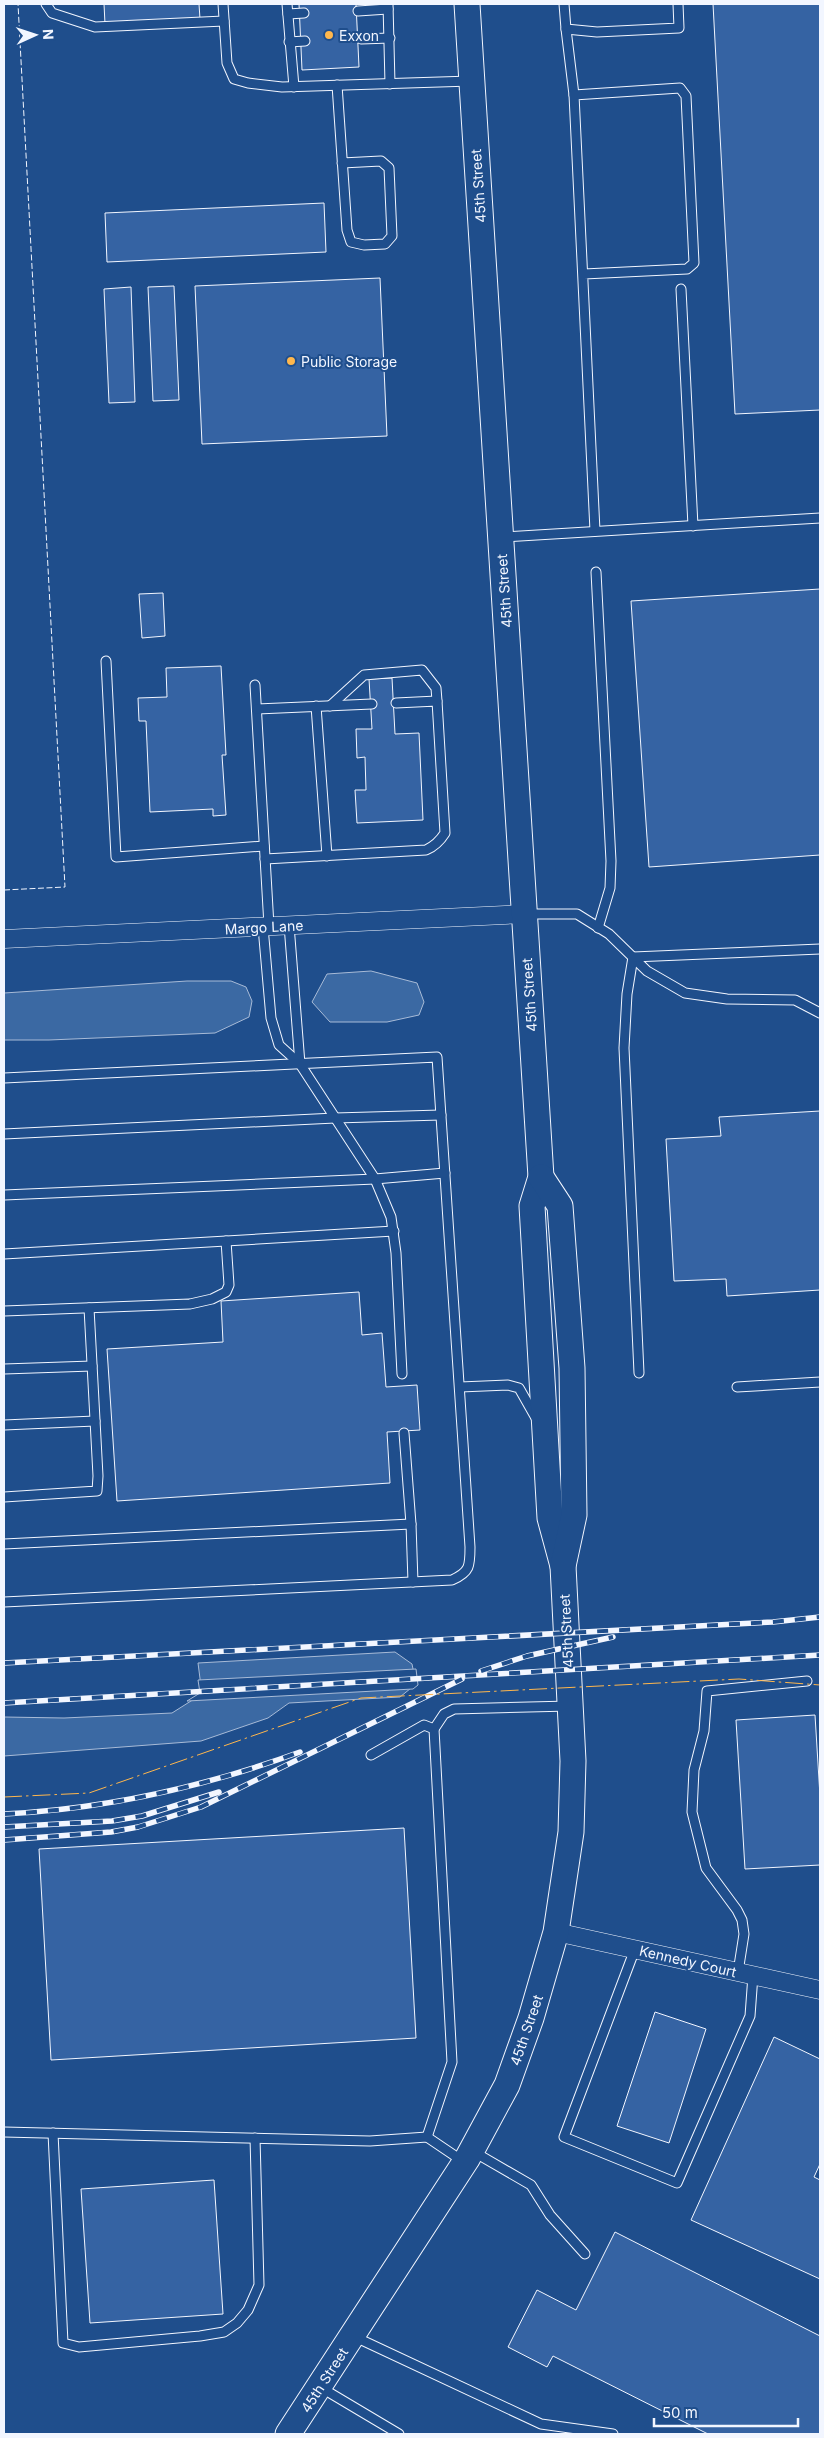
<svg xmlns="http://www.w3.org/2000/svg" width="824" height="2438" viewBox="0 0 824 2438" font-family="Inter,sans-serif">
  <style>
    .water { fill: #3b69a3; stroke: #a8bbd7 }
    .pier { fill: #1f4e8c; stroke: #a8bbd7 }
    .building { fill: #3563a3; stroke: #f2f6ff }
    .lines { fill: none; stroke-linecap: round; stroke-linejoin: round }
    .lane-casing { stroke: #f2f6ff; stroke-width: 11 }
    .street-casing { stroke: #f2f6ff; stroke-width: 19 }
    .secondary-casing { stroke: #f2f6ff; stroke-width: 27 }
    .lane { stroke: #1f4e8c; stroke-width: 9 }
    .street { stroke: #1f4e8c; stroke-width: 18 }
    .secondary { stroke: #1f4e8c; stroke-width: 25 }
    .rail-casing { stroke: #f2f6ff; stroke-width: 5.5 }
    .rail { stroke: #1f4e8c; stroke-width: 4; stroke-dasharray: 11; stroke-linecap: butt }
    .fence { stroke: #f2f6ff; stroke-width: 1; stroke-dasharray: 6 2.5; stroke-linecap: butt }
    .power { stroke: #ffb74d; stroke-width: 1; stroke-dasharray: 18 4 2.5 4; stroke-linecap: butt }
    .poi-dot { fill: #ffb74d; stroke: #1f4e8c; stroke-width: 2 }
    .labels { text-anchor: middle; dominant-baseline: central; stroke-width: 4; stroke-linejoin: round; paint-order: stroke }
    .poi-label { font-size: 14px; fill: #f2f6ff; stroke: #1f4e8c; text-anchor: start }
    .street-label { font-size: 14px; fill: #f2f6ff; stroke: #1f4e8c }
  </style>
  <rect width="100%" height="100%" fill="#1f4e8c"/>
  <g class="water">
    <polygon points="371,971 417,983 424,1002 419,1015 387,1022 330,1022 312,1002 327,974"/>
    <polygon points="187,981 231,981 246,987 252,1001 249,1017 215,1033 49,1040 4,1040 4,993"/>
    <polygon points="395,1652 412,1664 416,1684 400,1697 289,1703 268,1718 201,1741 4,1756 4,1717 64,1718 172,1713 202,1694 198,1663"/>
  </g>
  <polygon class="pier" points="416,1669 418,1685 413,1689 187,1701 200,1693 198,1680"/>
  <g class="building">
    <polygon points="104,4 199,4 200,19 105,24"/>
    <polygon points="299,4 356,4 359,67 302,70"/>
    <polygon points="713,4 820,4 820,410 735,414"/>
    <polygon points="324,203 326,252 107,262 105,213"/>
    <polygon points="380,278 387,436 202,444 195,286"/>
    <polygon points="174,286 179,400 153,401 148,287"/>
    <polygon points="131,287 135,402 109,403 104,289"/>
    <polygon points="820,589 820,855 649,867 631,601"/>
    <polygon points="163,593 165,636 142,638 139,594"/>
    <polygon points="221,666 226,755 222,755 226,815 213,816 213,809 150,812 146,721 139,721 138,698 167,697 166,668"/>
    <polygon points="392,678 395,734 419,733 423,820 357,823 355,790 366,790 365,757 357,758 356,729 372,729 369,679"/>
    <polygon points="820,1111 820,1290 727,1296 726,1279 674,1281 666,1139 721,1136 719,1117"/>
    <polygon points="359,1292 362,1335 382,1333 386,1387 417,1385 420,1430 387,1432 390,1483 117,1501 107,1349 223,1342 221,1301"/>
    <polygon points="815,1715 820,1796 820,1865 745,1869 736,1720"/>
    <polygon points="404,1828 416,2038 51,2060 39,1849"/>
    <polygon points="655,2012 706,2029 669,2143 617,2126"/>
    <polygon points="774,2037 820,2059 820,2164 814,2177 820,2180 820,2279 691,2220"/>
    <polygon points="214,2180 223,2314 90,2323 81,2189"/>
    <polygon points="615,2232 820,2336 820,2434 708,2434 553,2356 547,2367 508,2347 537,2290 576,2310"/>
  </g>
  <g class="lines">
    <g class="lane-casing">
      <g id="lane">
        <polyline points="46,4 52,13 95,27 224,21"/>
        <polyline points="223,4 227,63 234,79 248,83 282,87 471,81"/>
        <polyline points="287,4 294,87"/>
        <polyline points="388,4 390,84"/>
        <polyline points="564,4 566,29 597,32 679,28 678,4"/>
        <polyline points="358,11 388,9"/>
        <polyline points="288,14 304,13"/>
        <polyline points="566,29 574,95"/>
        <polyline points="361,39 390,38"/>
        <polyline points="289,42 305,41"/>
        <polyline points="337,85 347,230 351,242 364,245 385,244 392,236 389,168 381,161 342,163"/>
        <polyline points="584,274 687,269 694,263 686,96 680,88 574,95 595,531"/>
        <polyline points="681,289 693,526"/>
        <polyline points="503,537 820,518"/>
        <polyline points="596,572 611,861 610,888 598,928"/>
        <polyline points="106,661 116,857 264,846"/>
        <polyline points="255,685 269,926"/>
        <polyline points="316,706 327,856"/>
        <polyline points="330,706 364,675 422,670 436,688 437,701"/>
        <polyline points="257,709 372,704"/>
        <path d="M265,859L426,850C435,846 440,841 445,833L437,701L396,703"/>
        <polyline points="526,914 577,914 609,934 647,971 685,993 727,999 795,1000 820,1013"/>
        <polyline points="289,925 300,1064"/>
        <polyline points="263,927 271,1018 279,1045 300,1064 375,1179 391,1217 396,1253 402,1374"/>
        <path d="M4,1078L437,1057L470,1547C470,1566 470,1572 452,1580L4,1602"/>
        <polyline points="4,1134 335,1118 441,1115"/>
        <polyline points="4,1195 375,1179 445,1173"/>
        <polyline points="4,1254 394,1231"/>
        <polyline points="4,1311 190,1304 212,1299 226,1292 229,1285 226,1241"/>
        <polyline points="4,1369 92,1366"/>
        <polyline points="639,1373 624,1048 627,994 633,957 820,949"/>
        <polyline points="460,1387 508,1385 519,1388 536,1418"/>
        <polyline points="737,1387 820,1382"/>
        <polyline points="4,1425 95,1421"/>
        <polyline points="404,1433 411,1524 413,1582"/>
        <polyline points="4,1497 97,1491 98,1476 89,1308"/>
        <polyline points="4,1544 411,1524"/>
        <polyline points="434,1729 444,1714 454,1709 570,1706"/>
        <polyline points="371,1755 424,1725 434,1729 452,2062 427,2137"/>
        <polyline points="635,1949 564,2137 677,2183 750,2016 753,1975"/>
        <polyline points="738,1972 744,1934 742,1920 737,1910 706,1868 692,1812 694,1770 704,1731 707,1691 807,1681"/>
        <polyline points="4,2132 370,2141 427,2137 464,2162"/>
        <polyline points="53,2133 63,2343 79,2347 200,2336 224,2332 237,2323 248,2310 259,2285 255,2138"/>
        <polyline points="474,2152 531,2185 550,2215 585,2254"/>
        <polyline points="353,2336 541,2424 613,2434"/>
        <polyline points="320,2387 399,2434"/>
      </g>
    </g>
    <g class="street-casing">
      <g id="street">
        <polyline points="4,939 524,914"/>
        <polyline points="556,1932 820,1990"/>
      </g>
    </g>
    <g class="secondary-casing">
      <g id="secondary">
        <polyline points="467,4 541,1177 532,1206 550,1518 563,1566"/>
        <polyline points="288,2434 467,2159 507,2085 531,2018 556,1932 571,1832 573,1761 563,1566 574,1515 572,1368 560,1206 541,1177"/>
      </g>
    </g>
    <use href="#lane" class="lane"/>
    <use href="#street" class="street"/>
    <use href="#secondary" class="secondary"/>
    <g class="rail-casing">
      <g id="rail">
        <polyline points="4,1663 773,1622 820,1617"/>
        <polyline points="481,1671 527,1656 613,1637"/>
        <polyline points="4,1703 820,1655"/>
        <path d="M4,1814C106,1809 204,1787 300,1752"/>
        <polyline points="4,1827 112,1821 142,1816 219,1792"/>
        <polyline points="4,1840 111,1832 138,1827 201,1807 462,1679"/>
      </g>
    </g>
    <use href="#rail" class="rail"/>
    <polyline class="fence" points="4,890 65,887 18,4"/>
    <polyline class="power" points="4,1797 89,1793 361,1698 739,1679 820,1685"/>
  </g>
  <g class="poi-dot">
    <circle cx="329" cy="35" r="5"/>
    <circle cx="291" cy="361" r="5"/>
  </g>
  <g class="labels">
    <g class="poi-label">
      <text x="339" y="35">Exxon</text>
      <text x="301" y="361">Public Storage</text>
    </g>
    <g class="street-label">
      <text transform="translate(478 186) rotate(-94)">45th Street</text>
      <text transform="translate(504 591) rotate(-94)">45th Street</text>
      <text transform="translate(264 927) rotate(-3)">Margo Lane</text>
      <text transform="translate(529 995) rotate(-94)">45th Street</text>
      <text transform="translate(566 1631) rotate(-93)">45th Street</text>
      <text transform="translate(688 1961) rotate(13)">Kennedy Court</text>
      <text transform="translate(526 2030) rotate(-71)">45th Street</text>
      <text transform="translate(324 2380) rotate(-57)">45th Street</text>
    </g>
  </g>
  <rect width="824" height="2438" fill="none" stroke="#f2f6ff" stroke-width="10"/>
  <g transform="translate(35 35) rotate(87)" stroke="#1f4e8c" stroke-width="4" paint-order="stroke">
  <path d="M0-4L9 19L0 12L-9 19Z" fill="#f2f6ff"/>
  <text y="-8" font-size="14" font-weight="bold" text-anchor="middle" fill="#f2f6ff">N</text>
  </g>
  <path d="M654 2418v8h144v-8" fill="none" stroke="#f2f6ff" stroke-width="2.5"/>
  <text x="662" y="2418" font-size="15" fill="#f2f6ff" stroke="#1f4e8c" stroke-width="4" paint-order="stroke">50 m</text>
</svg>
